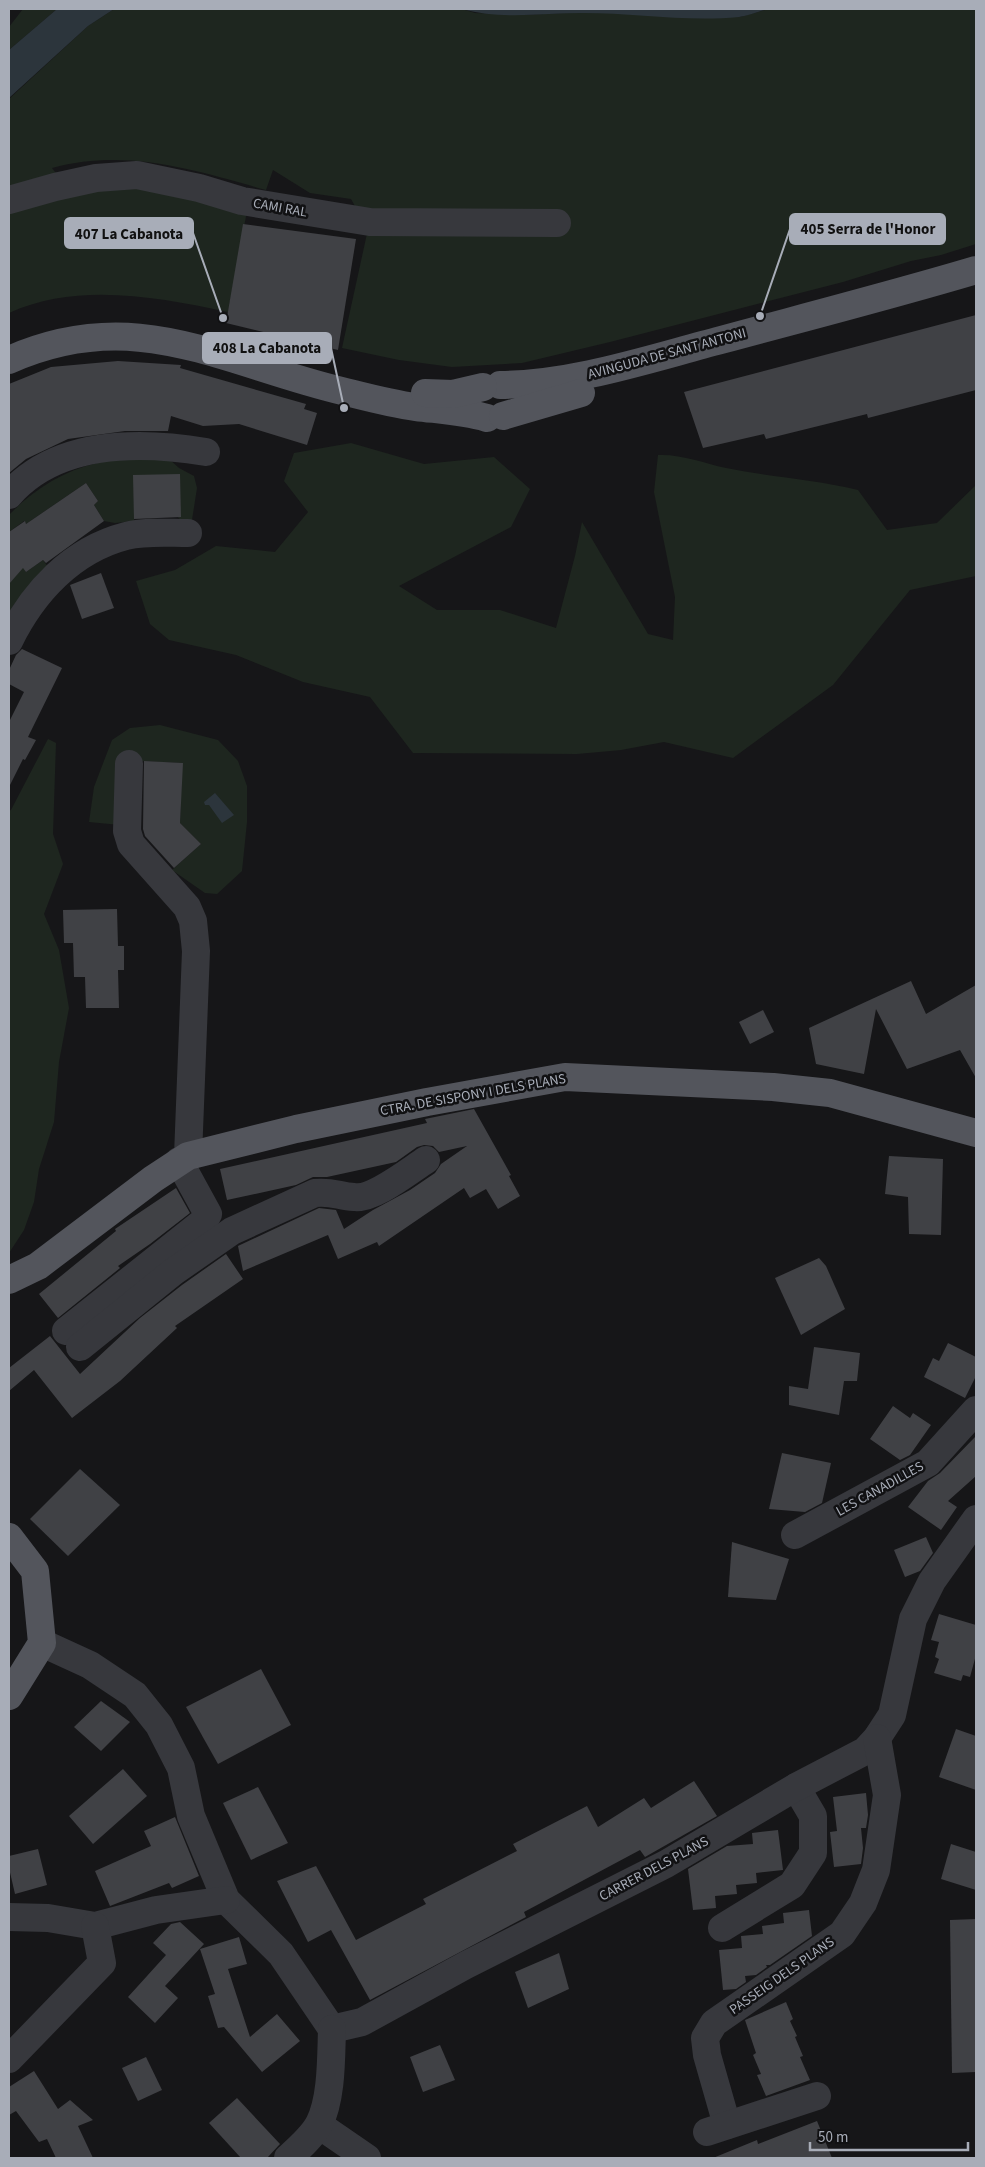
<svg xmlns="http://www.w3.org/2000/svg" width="985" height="2167" viewBox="0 0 985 2167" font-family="'Source Sans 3',sans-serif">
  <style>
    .green { fill: #1e261f }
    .water { fill: #2c353c }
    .building { fill: #404145 }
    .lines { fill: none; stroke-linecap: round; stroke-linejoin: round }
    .minor { stroke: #37383d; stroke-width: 28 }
    .major { stroke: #53555c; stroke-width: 28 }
    .labels { text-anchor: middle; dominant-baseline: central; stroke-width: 5; stroke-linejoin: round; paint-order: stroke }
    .street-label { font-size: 14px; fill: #a8adb8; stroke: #111113 }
    .leader { fill: none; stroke: #a8adb8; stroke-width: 2 }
    .callout-dot { fill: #a8adb8; stroke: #111113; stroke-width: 2 }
    .callout { fill: #a8adb8; stroke: #a8adb8; stroke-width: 2 }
    .callout-label { font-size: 15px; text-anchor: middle; font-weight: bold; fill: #111 }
  </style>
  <rect width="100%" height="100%" fill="#161618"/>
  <g class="green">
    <polygon points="23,9 57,9 9,50 9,27"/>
    <path d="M114,9H462L475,13L523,15L584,12L740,17L768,9H976V244L941,255L911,261L843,282L610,342L522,363L452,367L399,360L342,348L368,229L351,199L310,193L273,170L266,190C194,170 127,148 52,168L55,172L74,177L138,183L247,211L228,312C156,297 78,282 9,313V99L88,26Z"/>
    <path d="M351,443L424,464L494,457L530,489L511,527L399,586L437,610H500L556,628L575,556L582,522L648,634L673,640L675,597L654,492L658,455C682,454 703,463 726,468C770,477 814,479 858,490L887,530L937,523L976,485V576L910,590L833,685L733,758L664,742L621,750L577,754L413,753L370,697L303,682L236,655L169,640L150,624L136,581L175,570L216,546L275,552L308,512L284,481L294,453Z"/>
    <path d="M136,459L170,460L179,468L194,476L197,488L192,520H181L134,476V521L115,523L104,521L94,505L98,501L86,483L26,524L24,521L9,532V515C33,490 63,471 97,463C110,460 124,460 136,459Z"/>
    <polygon points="43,560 48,567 24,591 9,613 9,577 12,580 23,567 26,572"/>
    <polygon points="160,725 218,740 238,761 247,786 247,822 242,871 217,894 205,893 172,870 201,844 180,823 182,763 139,761 120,825 89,822 94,787 112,740 130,728"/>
    <polygon points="48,739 56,743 53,834 63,864 44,914 59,950 69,1008 59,1062 54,1122 39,1169 34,1202 24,1230 9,1253 9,811 11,810"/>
  </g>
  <g class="water">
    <polygon points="57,9 114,9 88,26 9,98 9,50"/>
    <path d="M462,9H768C759,11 749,16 739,17C686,22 635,13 583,13C543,13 501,20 462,9Z"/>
    <polygon points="215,793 234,815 222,823 209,805 205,805 204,802"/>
  </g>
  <g class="building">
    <polygon points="243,224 356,239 338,350 226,323"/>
    <polygon points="976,315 976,390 868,418 867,414 766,439 764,434 703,448 684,392"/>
    <polygon points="118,361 181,365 180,368 306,404 304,409 317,413 307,445 239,424 203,426 171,416 168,431 125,431 68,439 26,459 9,473 9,384 51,367"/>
    <polygon points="180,474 181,517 134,519 133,475"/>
    <polygon points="86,483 98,501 94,505 104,521 46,563 43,560 26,572 23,568 9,584 9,532 25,521 26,524"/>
    <polygon points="101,573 114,608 82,619 70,585"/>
    <polygon points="22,649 62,668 28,737 36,740 25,760 23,759 9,787 9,722 24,692 9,684 9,670 16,655"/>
    <polygon points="144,761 183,763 180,823 201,844 174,868 145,836 143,829"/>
    <polygon points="117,909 118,946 124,946 124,970 118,970 119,1008 86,1008 85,977 74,977 73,943 64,943 63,910"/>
    <polygon points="911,981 926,1014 976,985 976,1078 960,1050 907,1069 876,1009 864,1074 816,1064 809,1028"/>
    <polygon points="763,1010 774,1032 750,1044 739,1022"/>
    <polygon points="474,1109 511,1175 509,1176 520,1196 498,1209 486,1189 470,1198 464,1188 379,1246 377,1242 338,1259 328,1235 243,1271 238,1246 240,1245 319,1208 336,1210 344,1229 373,1210 410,1190 435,1173 441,1164 467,1146 439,1152 433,1146 424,1145 417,1147 396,1162 327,1177 313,1177 296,1185 227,1200 220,1169 427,1123 425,1119"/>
    <polygon points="889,1156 943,1159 941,1235 909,1234 908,1197 885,1194"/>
    <polygon points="176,1188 190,1213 150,1244 118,1266 120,1268 58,1318 39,1294 116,1231 115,1229"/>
    <polygon points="226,1254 243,1279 175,1326 177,1328 120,1381 72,1418 34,1370 9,1391 9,1368 50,1336 80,1374 140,1318 182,1285"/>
    <polygon points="819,1258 826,1266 845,1309 801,1335 775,1278"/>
    <polygon points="948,1343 976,1357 976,1376 965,1398 924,1377 933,1358 939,1361"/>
    <polygon points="814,1347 860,1353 857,1381 844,1381 839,1415 789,1405 789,1386 808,1389"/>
    <polygon points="893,1406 910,1418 913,1413 931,1425 910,1455 900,1460 870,1439"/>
    <polygon points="976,1436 976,1476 948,1501 957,1507 941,1530 908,1507 928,1481 940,1473"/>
    <polygon points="782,1453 831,1463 822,1503 805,1512 769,1509"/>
    <polygon points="80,1469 120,1505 68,1556 30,1519"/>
    <polygon points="926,1537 933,1553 920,1571 905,1577 894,1550"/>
    <polygon points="732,1542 789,1559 776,1600 728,1597"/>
    <polygon points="939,1614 976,1625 976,1655 970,1677 963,1675 961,1681 934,1673 939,1659 935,1657 939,1642 931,1640"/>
    <polygon points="261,1669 291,1725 218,1764 186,1707"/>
    <polygon points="101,1701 130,1722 101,1751 74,1727"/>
    <polygon points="956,1729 976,1736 976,1790 939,1777"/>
    <polygon points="123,1769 147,1796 93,1844 69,1816"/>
    <polygon points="694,1781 717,1816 645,1857 640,1850 524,1912 526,1917 370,2000 331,1930 308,1942 277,1881 316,1866 356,1940 426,1904 423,1899 517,1851 513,1844 587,1806 598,1827 644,1798 651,1808"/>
    <polygon points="258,1787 288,1843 251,1860 223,1803"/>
    <polygon points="866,1793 868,1815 866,1828 861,1828 863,1848 861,1864 834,1867 830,1832 837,1831 833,1797"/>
    <polygon points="175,1817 199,1876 172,1888 169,1883 110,1906 95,1871 151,1846 144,1831"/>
    <polygon points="778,1830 783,1870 756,1873 757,1883 736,1885 737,1894 715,1896 716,1908 693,1910 688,1869 727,1846 753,1844 752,1833"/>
    <polygon points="951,1844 976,1852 976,1890 941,1879"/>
    <polygon points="38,1849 47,1885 15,1894 9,1868 9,1856"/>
    <polygon points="809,1910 812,1936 770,1965 766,1965 767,1967 756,1975 745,1976 746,1982 736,1989 723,1990 719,1950 742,1948 741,1936 763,1934 762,1926 784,1923 783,1913"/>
    <polygon points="976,1919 976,2072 952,2073 950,1920"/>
    <polygon points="180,1922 204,1944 165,1986 178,1998 155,2023 128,1997 166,1955 153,1943 171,1924"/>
    <polygon points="239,1937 247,1964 228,1969 250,2037 277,2014 300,2041 262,2072 224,2027 218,2028 208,1996 215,1994 200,1949"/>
    <polygon points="559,1953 569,1989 528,2008 515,1972"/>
    <polygon points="786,2002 793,2019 790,2021 797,2036 795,2037 803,2056 800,2057 810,2080 766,2096 757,2075 761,2074 753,2055 756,2053 745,2020"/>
    <polygon points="440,2045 455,2080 423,2092 410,2057"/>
    <polygon points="146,2057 162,2090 138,2101 122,2068"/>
    <polygon points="34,2071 58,2109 70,2100 93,2120 78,2126 93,2158 56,2158 47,2139 39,2142 16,2111 9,2115 9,2087"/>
    <polygon points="237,2098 280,2144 267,2158 241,2158 209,2123"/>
    <polygon points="817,2121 832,2158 713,2158 757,2140 758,2144"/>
  </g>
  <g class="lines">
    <g class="minor">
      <polyline points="9,200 55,187 96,178 137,175 199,188 242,201 370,222 557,223"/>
      <path d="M9,495C57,440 139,441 206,452"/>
      <path d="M9,641C33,592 72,550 126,536C146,531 168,533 188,533"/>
      <polyline points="129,764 127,831 131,844 187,907 193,921 196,951 188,1156"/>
      <polyline points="66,1331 203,1222 208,1214 179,1161"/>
      <path d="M80,1347L173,1272L232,1231L315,1193C331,1191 339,1196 354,1197C373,1200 409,1171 426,1160"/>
      <polyline points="795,1535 928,1463 976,1410"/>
      <polyline points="42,1643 90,1665 135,1695 159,1725 181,1768 191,1816 226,1900 281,1954 332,2029"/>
      <polyline points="9,1917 48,1918 95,1926 156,1910 226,1900"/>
      <polyline points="722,1928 792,1885 813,1853 813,1816 796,1787"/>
      <polyline points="332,2029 362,2022 466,1965 666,1864 796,1787 865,1751 877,1738 892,1715 913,1619 932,1581 976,1519"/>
      <polyline points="9,2059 102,1963 95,1926"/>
      <polyline points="319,2125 367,2158"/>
      <polyline points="727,2125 707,2055 705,2038 714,2023 842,1934 863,1903 876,1870 887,1795 877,1738"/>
      <polyline points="707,2132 817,2096"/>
      <path d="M288,2158C298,2149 312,2137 319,2124C332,2098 331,2058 332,2029"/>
    </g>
    <g class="major">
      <path d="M9,360C135,304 221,362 342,391C366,397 392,404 416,407C440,410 463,411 487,418"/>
      <path d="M500,385C575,384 648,359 721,340C806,317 892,295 976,270"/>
      <polyline points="425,393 453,394 483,387"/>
      <polyline points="503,416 581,393"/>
      <polyline points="9,1280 38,1266 153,1179 188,1156 296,1129 427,1102 565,1077 773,1087 830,1093 976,1133"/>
      <polyline points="9,1537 35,1571 42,1643 9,1696"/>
    </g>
  </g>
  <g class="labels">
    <g class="street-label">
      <text transform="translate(280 208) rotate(10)">CAMI RAL</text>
      <text transform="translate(667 354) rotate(-15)">AVINGUDA DE SANT ANTONI</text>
      <text transform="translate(473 1095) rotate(-10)">CTRA. DE SISPONY I DELS PLANS</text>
      <text transform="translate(880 1489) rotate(-29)">LES CANADILLES</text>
      <text transform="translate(654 1869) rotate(-28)">CARRER DELS PLANS</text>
      <text transform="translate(782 1976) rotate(-35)">PASSEIG DELS PLANS</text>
    </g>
  </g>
  <path class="leader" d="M760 316L790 229M223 318L193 233M344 408L331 348"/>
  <g class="callout-dot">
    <circle cx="760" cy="316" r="5"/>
    <circle cx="223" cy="318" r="5"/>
    <circle cx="344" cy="408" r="5"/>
  </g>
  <g class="callout">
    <rect x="790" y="214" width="155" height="30" rx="5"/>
    <rect x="65" y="218" width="128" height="30" rx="5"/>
    <rect x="203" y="333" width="128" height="30" rx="5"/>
  </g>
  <g class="callout-label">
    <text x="868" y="234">405 Serra de l'Honor</text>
    <text x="129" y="239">407 La Cabanota</text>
    <text x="267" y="353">408 La Cabanota</text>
  </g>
  <rect width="985" height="2167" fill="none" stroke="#a8adb8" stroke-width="20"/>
  <path d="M810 2142v8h158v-8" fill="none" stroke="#a8adb8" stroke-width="2.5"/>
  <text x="818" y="2142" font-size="15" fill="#a8adb8" stroke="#111113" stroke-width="4" paint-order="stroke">50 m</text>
</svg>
